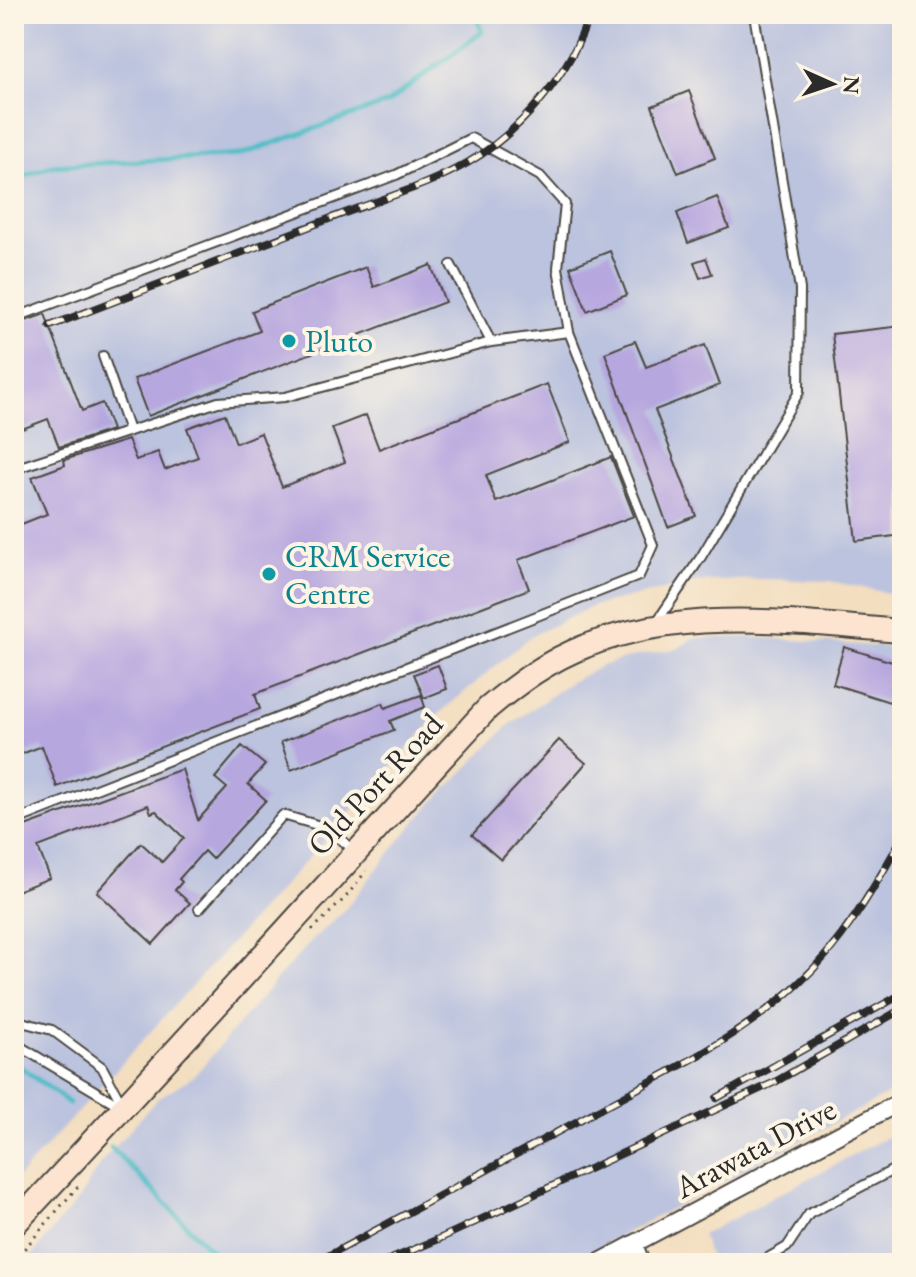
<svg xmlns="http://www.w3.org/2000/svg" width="916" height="1277" viewBox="0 0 916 1277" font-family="'EB Garamond',serif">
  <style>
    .industrial { fill: #bcc3de }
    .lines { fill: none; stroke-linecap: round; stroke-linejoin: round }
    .stream { stroke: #4fbdc6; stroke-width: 5 }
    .building { fill: #b7a7df }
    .lane-casing { stroke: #494641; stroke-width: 12 }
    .street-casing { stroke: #494641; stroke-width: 20 }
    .secondary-casing { stroke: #494641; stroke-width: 26 }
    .path { stroke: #494641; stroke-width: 3; stroke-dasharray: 2 6; stroke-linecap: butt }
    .lane { stroke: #fff; stroke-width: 8 }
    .street { stroke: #fff; stroke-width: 16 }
    .secondary { stroke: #fde4d1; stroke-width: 22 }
    .rail-casing { stroke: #2b2b2b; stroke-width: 8 }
    .rail { stroke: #fcf5e5; stroke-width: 5; stroke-dasharray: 15; stroke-linecap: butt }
    .culture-dot { fill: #0f9aa8; stroke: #fcf5e5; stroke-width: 3 }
    .labels { text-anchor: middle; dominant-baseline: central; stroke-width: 8; stroke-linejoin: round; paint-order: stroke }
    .culture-label { font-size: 32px; fill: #0d838f; stroke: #fcf5e5; text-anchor: start }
    .street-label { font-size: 32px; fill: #2b2b2b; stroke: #fcf5e5 }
  </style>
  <rect width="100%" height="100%" fill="#fcf5e5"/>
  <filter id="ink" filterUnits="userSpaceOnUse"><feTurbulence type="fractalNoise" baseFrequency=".0125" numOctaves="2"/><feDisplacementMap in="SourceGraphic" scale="16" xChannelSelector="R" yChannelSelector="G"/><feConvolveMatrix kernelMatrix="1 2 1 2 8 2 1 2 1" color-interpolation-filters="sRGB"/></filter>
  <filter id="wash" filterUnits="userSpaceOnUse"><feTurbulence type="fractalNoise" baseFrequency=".006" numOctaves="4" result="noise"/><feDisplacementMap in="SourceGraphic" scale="32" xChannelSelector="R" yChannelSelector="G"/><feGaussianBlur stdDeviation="1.8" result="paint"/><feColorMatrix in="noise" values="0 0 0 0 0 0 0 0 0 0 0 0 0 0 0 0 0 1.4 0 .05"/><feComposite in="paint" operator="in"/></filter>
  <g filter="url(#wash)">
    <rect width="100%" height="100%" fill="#f3dec0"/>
    <g class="industrial">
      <polygon points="14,14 902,14 902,596 829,581 763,579 697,582 593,606 531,636 442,711 14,1182"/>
      <polygon points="753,637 902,648 902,1087 569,1263 26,1263 79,1198 102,1161 158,1098 194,1076 277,979 315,937 342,913 417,819 508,726 569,683 601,666 631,657 679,648 693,638"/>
      <polygon points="902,1129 902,1263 712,1263 702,1235"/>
    </g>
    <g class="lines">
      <g class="stream">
        <polyline points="14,180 51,166 240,155 387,103 482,32 475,14"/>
        <polyline points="14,1062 69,1103"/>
        <polyline points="111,1147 223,1263"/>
      </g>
    </g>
    <g id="blocks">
      <g class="building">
        <polygon points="689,91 715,158 678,173 652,106"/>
        <polygon points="717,197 729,228 688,243 677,213"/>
        <polygon points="610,251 627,295 587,311 570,267"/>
        <polygon points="706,258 712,274 700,278 694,262"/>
        <polygon points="431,265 445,302 148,416 134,379 260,331 252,311 366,267 374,287"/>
        <polygon points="45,314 82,411 102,403 112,430 59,447 48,419 14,432 14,325"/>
        <polygon points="902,326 902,535 856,541 832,334"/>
        <polygon points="635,341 646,367 705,345 720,385 655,410 696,516 668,527 605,353"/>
        <polygon points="547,384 570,442 486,475 496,502 611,457 634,516 518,560 529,589 255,694 260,709 57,787 42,746 14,757 14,527 47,514 32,477 65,465 64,460 128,440 136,460 158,452 165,470 198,457 187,428 225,414 236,443 261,433 282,487 345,462 332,428 366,415 379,449"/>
        <polygon points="844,647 902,665 902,706 833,684"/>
        <polygon points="438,665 447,689 424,698 414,674"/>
        <polygon points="421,695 425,707 390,721 394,730 291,770 281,742 383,703 385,708"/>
        <polygon points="559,740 586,763 501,860 472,835"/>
        <polygon points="242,746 265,765 248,784 266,800 212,859 204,851 179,879 182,882 175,890 190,903 153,944 97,892 141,843 162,862 184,838 156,811 151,813 148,805 38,847 50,878 14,892 14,830 182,769 198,820 227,788 215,778"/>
      </g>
    </g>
  </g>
  <g filter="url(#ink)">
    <use href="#blocks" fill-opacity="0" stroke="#494641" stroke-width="2"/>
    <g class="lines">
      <g class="lane-casing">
        <g id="lane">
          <polyline points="451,265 491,342"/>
          <polyline points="14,318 396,175 471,138 540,176 565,204 558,268 569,332"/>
          <polyline points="103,356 129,431"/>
          <polyline points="14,469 218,402 285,397 491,342 569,332 653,545 639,576 14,821"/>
          <polyline points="656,623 701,557 799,392 800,289 754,14"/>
          <polyline points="199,909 283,815 327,828 355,851"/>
          <polyline points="14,1020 52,1030 102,1067 122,1104"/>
          <polyline points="14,1043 120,1106"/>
          <polyline points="896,1104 902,1119"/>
          <polyline points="759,1263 787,1247 809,1214 897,1168 902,1159"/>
        </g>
      </g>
      <g class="street-casing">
        <g id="street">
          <polyline points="634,1244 641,1263"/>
          <polyline points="598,1263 902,1101"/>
        </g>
      </g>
      <g class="secondary-casing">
        <path id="secondary" d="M14,1225C174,1055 330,880 488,708C518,683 549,660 586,646C685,606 799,623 902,631"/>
      </g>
      <g class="path">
        <polyline points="312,930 346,897 366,871"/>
        <polyline points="14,1261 79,1185"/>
      </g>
      <use href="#lane" class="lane"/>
      <use href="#street" class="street"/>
      <use href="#secondary" class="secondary"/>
      <g class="rail-casing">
        <g id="rail">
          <path d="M50,326C144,290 239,254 334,217C378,200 428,186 469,162C520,132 573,71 589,14"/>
          <polyline points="717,1098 902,994"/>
          <path d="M315,1263L698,1056C733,1035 768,1012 798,984C842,944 873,890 902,838"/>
          <polyline points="382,1263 441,1238 775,1082 902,1009"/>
        </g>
      </g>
      <use href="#rail" class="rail"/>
    </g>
  </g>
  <g class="culture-dot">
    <circle cx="289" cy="341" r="8"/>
    <circle cx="269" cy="574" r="8"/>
  </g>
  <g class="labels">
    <g class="culture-label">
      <text x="305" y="341">Pluto</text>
      <text x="285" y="556">CRM Service<tspan x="285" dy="37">Centre</tspan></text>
    </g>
    <g class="street-label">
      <text transform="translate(375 784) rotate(-47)">Old Port Road</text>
      <text transform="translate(755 1148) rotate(-28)">Arawata Drive</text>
    </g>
  </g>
  <rect width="916" height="1277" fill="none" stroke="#fcf5e5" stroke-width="48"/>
  <g transform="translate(832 84) rotate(93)" stroke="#fcf5e5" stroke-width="6" paint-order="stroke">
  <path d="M0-6L14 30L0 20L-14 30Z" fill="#2b2b2b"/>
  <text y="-12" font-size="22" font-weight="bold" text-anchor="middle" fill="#2b2b2b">N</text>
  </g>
</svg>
